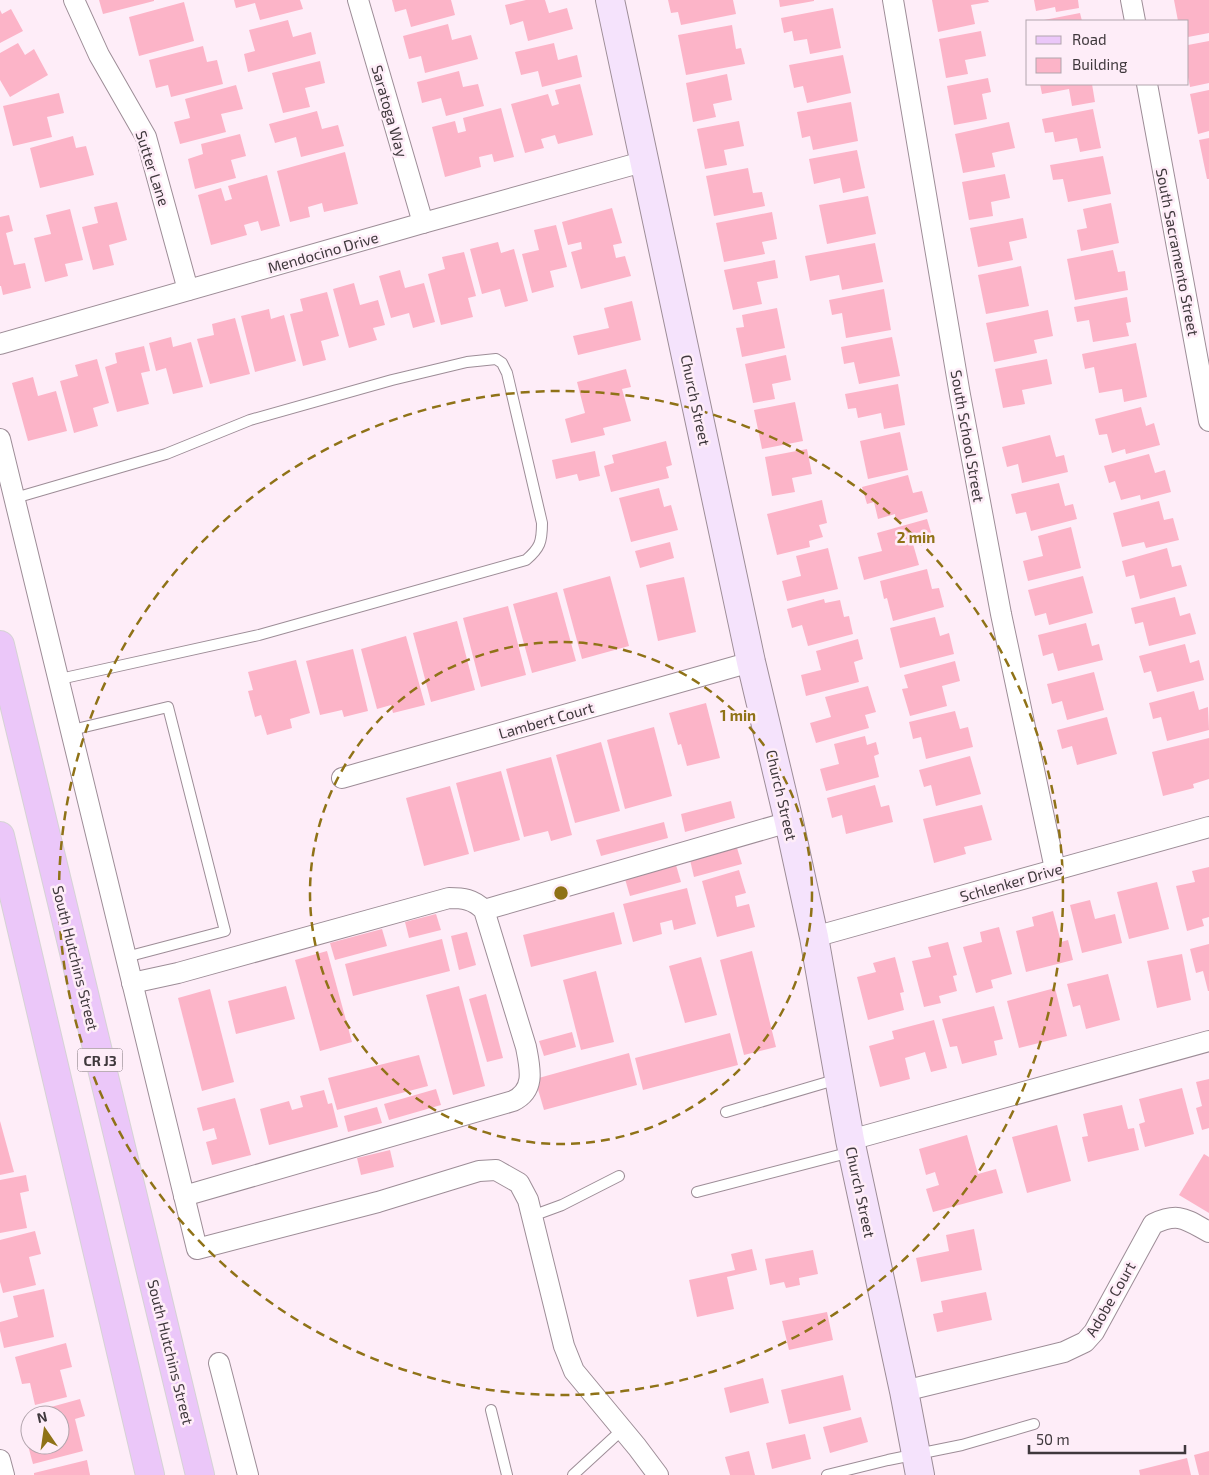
<svg xmlns="http://www.w3.org/2000/svg" width="1209" height="1475" viewBox="0 0 1209 1475" font-family="'Exo 2',sans-serif">
  <style>
    .building { fill: #fcb4c8 }
    .lines { fill: none; stroke-linecap: round; stroke-linejoin: round }
    .lane-casing { stroke: #9d8d97; stroke-width: 12 }
    .street-casing { stroke: #9d8d97; stroke-width: 22 }
    .secondary-casing { stroke: #9d8d97; stroke-width: 30 }
    .primary-casing { stroke: #d5d3d4; stroke-width: 30 }
    .lane { stroke: #fff; stroke-width: 10 }
    .street { stroke: #fff; stroke-width: 20 }
    .secondary { stroke: #f5e3fc; stroke-width: 28 }
    .primary { stroke: #ebc7f9; stroke-width: 28 }
    .ring { fill: none; stroke: #8f7217; stroke-width: 2.5; stroke-dasharray: 9 6 }
    .labels { text-anchor: middle; dominant-baseline: central; stroke-width: 5; stroke-linejoin: round; paint-order: stroke }
    .shield { fill: #feedf8; stroke: #786e74; stroke-width: 1 }
    .shield-label { font-size: 14px; font-weight: bold; fill: #3f383c }
    .street-label { font-size: 15px; fill: #3f383c; stroke: #feedf8 }
    .centre { fill: #8f7217; stroke: #feedf8; stroke-width: 2.5 }
    .ring-label { font-size: 15px; text-anchor: middle; font-weight: bold; fill: #8f7217; stroke: #feedf8; stroke-width: 5; stroke-linejoin: round; paint-order: stroke }
  </style>
  <rect width="100%" height="100%" fill="#feedf8"/>
  <g class="building">
    <polygon points="99,0 154,0 154,1 103,14"/>
    <polygon points="234,0 300,0 303,9 260,20 255,3 236,8"/>
    <polygon points="392,0 451,0 455,15 411,27 406,9 395,12"/>
    <polygon points="526,0 545,0 549,13 567,8 573,29 528,41 523,21 510,25 505,5"/>
    <polygon points="668,0 733,0 736,14 681,25 678,12 671,13"/>
    <polygon points="779,0 814,0 814,1 780,7"/>
    <polygon points="932,0 988,0 989,2 971,5 975,24 938,32"/>
    <polygon points="1034,0 1078,0 1079,8 1056,12 1055,7 1036,11"/>
    <polygon points="1174,0 1209,0 1209,33 1188,37 1188,21 1178,21"/>
    <polygon points="184,2 194,41 139,56 129,17"/>
    <polygon points="833,8 841,48 810,54 807,39 794,41 792,31 784,33 781,18"/>
    <polygon points="11,9 23,31 0,43 0,10 2,14"/>
    <polygon points="1080,13 1082,21 1044,21 1044,20"/>
    <polygon points="288,20 293,37 311,32 316,54 248,72 244,54 255,51 249,30"/>
    <polygon points="448,24 452,40 471,35 478,59 425,73 421,56 409,59 403,36"/>
    <polygon points="732,25 736,49 741,48 745,64 686,75 678,35"/>
    <polygon points="981,31 986,56 965,60 968,74 946,78 939,39"/>
    <polygon points="1209,41 1209,83 1190,87 1188,77 1188,45"/>
    <polygon points="18,43 25,55 34,49 48,75 10,97 0,80 0,53"/>
    <polygon points="554,43 558,60 577,55 582,77 542,87 538,71 521,75 515,52"/>
    <polygon points="203,46 207,62 217,60 223,84 171,97 168,85 156,88 149,60"/>
    <polygon points="843,55 851,93 807,103 803,86 794,88 789,65"/>
    <polygon points="320,61 325,83 305,88 310,107 283,113 272,73"/>
    <polygon points="459,71 463,87 478,84 484,106 446,116 441,98 422,103 417,82"/>
    <polygon points="727,74 732,100 713,104 716,117 693,122 686,83"/>
    <polygon points="988,78 991,92 982,94 987,119 954,125 947,86"/>
    <polygon points="580,84 593,135 558,144 555,135 541,139 544,148 525,153 511,104 548,94 552,106 559,104 555,90"/>
    <polygon points="1040,84 1092,84 1095,102 1072,106 1069,89 1042,94"/>
    <polygon points="236,85 243,109 221,114 226,132 180,144 174,122 190,118 185,99"/>
    <polygon points="1209,90 1209,131 1198,134 1190,94"/>
    <polygon points="59,93 64,113 47,117 52,137 13,146 3,106"/>
    <polygon points="851,102 858,141 813,150 810,136 802,138 797,112"/>
    <polygon points="501,108 514,157 494,162 492,154 479,157 481,167 445,177 432,127 455,121 458,133 466,131 463,118"/>
    <polygon points="1093,109 1101,148 1080,152 1077,138 1055,142 1053,132 1045,133 1042,119"/>
    <polygon points="317,111 322,129 338,125 344,146 301,157 296,137 275,143 269,124"/>
    <polygon points="739,121 744,146 724,150 727,165 705,169 697,129"/>
    <polygon points="1009,122 1015,148 992,153 995,167 963,173 955,134"/>
    <polygon points="240,134 246,156 231,160 236,178 195,189 188,159 203,154 201,144"/>
    <polygon points="73,136 76,148 86,146 94,175 40,188 30,148"/>
    <polygon points="1209,138 1209,179 1207,179 1199,140"/>
    <polygon points="857,150 865,188 843,193 840,178 814,184 809,159"/>
    <polygon points="345,152 358,204 324,212 322,203 308,207 310,217 290,222 277,171"/>
    <polygon points="1103,156 1111,194 1068,202 1063,179 1053,180 1050,165"/>
    <polygon points="748,168 753,193 762,192 765,206 714,216 706,176"/>
    <polygon points="1005,174 1010,198 991,202 993,216 969,220 962,182"/>
    <polygon points="267,175 280,226 261,231 258,221 244,225 247,235 211,245 198,195 221,188 225,201 232,199 228,186"/>
    <polygon points="868,196 876,234 827,244 819,205"/>
    <polygon points="117,202 127,240 109,245 114,265 93,270 82,227 98,223 94,207"/>
    <polygon points="1111,203 1119,243 1081,251 1077,230 1087,228 1083,209"/>
    <polygon points="612,208 622,243 613,245 616,258 625,256 631,276 581,289 571,252 582,249 581,242 568,245 562,222"/>
    <polygon points="70,209 83,260 65,264 68,276 45,282 34,238 51,234 46,215"/>
    <polygon points="772,212 777,239 762,242 765,254 724,262 716,223"/>
    <polygon points="9,215 13,231 6,233 14,265 25,263 31,288 3,295 1,286 0,286 0,217"/>
    <polygon points="1023,218 1027,238 1009,242 1013,260 978,267 970,228"/>
    <polygon points="556,225 567,267 550,271 554,287 532,293 522,254 539,250 534,230"/>
    <polygon points="498,242 501,253 514,249 528,301 505,307 500,289 482,294 470,249"/>
    <polygon points="875,243 883,282 842,290 839,275 810,281 805,256"/>
    <polygon points="1113,250 1118,272 1125,271 1128,290 1075,300 1067,259"/>
    <polygon points="464,252 476,296 468,298 473,317 441,325 428,274 445,269 442,257"/>
    <polygon points="775,260 778,278 757,282 762,304 733,310 724,270"/>
    <polygon points="1021,266 1029,306 986,314 978,275"/>
    <polygon points="400,270 405,288 424,283 435,322 413,328 409,313 391,318 379,276"/>
    <polygon points="354,283 360,305 378,300 385,325 373,328 377,340 349,348 333,289"/>
    <polygon points="884,289 891,330 846,338 842,313 832,315 829,300"/>
    <polygon points="327,292 339,336 321,341 326,360 303,366 290,314 303,311 300,299"/>
    <polygon points="1127,297 1131,322 1126,323 1129,336 1093,342 1089,320 1077,322 1074,307"/>
    <polygon points="632,301 641,340 578,355 573,336 609,328 604,308"/>
    <polygon points="777,308 785,348 742,357 736,328 744,327 742,315"/>
    <polygon points="269,309 271,319 284,315 296,361 255,372 241,316"/>
    <polygon points="1048,310 1053,336 1034,340 1037,353 994,362 986,323"/>
    <polygon points="235,318 250,374 210,384 197,339 214,335 212,324"/>
    <polygon points="171,337 173,347 191,342 203,387 173,394 166,368 156,371 149,343"/>
    <polygon points="892,337 900,376 859,384 854,362 844,364 841,347"/>
    <polygon points="1136,343 1147,397 1124,402 1122,389 1099,393 1094,367 1085,369 1082,354"/>
    <polygon points="144,346 150,371 141,373 149,404 117,412 105,367 117,363 115,353"/>
    <polygon points="786,355 791,380 772,384 775,399 753,403 745,364"/>
    <polygon points="97,359 109,403 93,408 98,426 74,433 60,381 78,376 75,365"/>
    <polygon points="1047,359 1052,384 1022,390 1025,404 1003,408 995,369"/>
    <polygon points="626,369 631,387 622,389 631,421 603,428 605,435 571,443 565,419 585,413 577,382"/>
    <polygon points="33,377 38,396 56,391 67,431 28,441 12,383"/>
    <polygon points="898,384 905,425 884,429 881,413 858,418 856,408 848,409 845,394"/>
    <polygon points="795,402 803,441 762,449 754,410"/>
    <polygon points="1141,407 1146,426 1154,423 1160,445 1126,454 1125,449 1112,453 1107,434 1099,435 1095,419"/>
    <polygon points="900,432 908,470 868,479 860,441"/>
    <polygon points="1050,435 1056,457 1064,455 1068,472 1022,483 1018,464 1007,467 1002,447"/>
    <polygon points="666,441 672,465 666,467 669,478 611,492 604,466 614,463 612,455"/>
    <polygon points="807,449 812,474 792,478 795,492 772,496 765,457"/>
    <polygon points="595,451 600,476 579,481 577,474 556,479 552,460"/>
    <polygon points="1149,454 1155,473 1165,470 1171,492 1141,500 1140,495 1121,500 1115,481 1109,483 1104,466"/>
    <polygon points="908,475 913,493 922,491 928,512 896,521 895,514 878,519 874,502 867,504 862,487"/>
    <polygon points="1059,483 1065,506 1073,504 1077,519 1031,531 1026,512 1016,514 1011,494"/>
    <polygon points="659,488 664,507 671,505 678,530 631,542 619,498"/>
    <polygon points="822,500 827,523 819,525 823,537 809,541 810,547 777,555 767,514"/>
    <polygon points="1159,501 1164,520 1173,518 1179,540 1146,548 1144,542 1122,547 1113,513"/>
    <polygon points="927,519 933,539 913,544 919,565 864,580 858,557 882,551 877,533"/>
    <polygon points="1071,527 1081,568 1028,581 1023,561 1043,556 1038,536"/>
    <polygon points="670,542 674,558 640,568 635,551"/>
    <polygon points="828,548 838,589 787,601 782,581 801,576 796,556"/>
    <polygon points="1167,548 1172,567 1181,565 1187,586 1140,599 1134,575 1126,577 1122,561"/>
    <polygon points="927,569 932,589 939,588 944,607 893,621 887,598 884,599 880,581"/>
    <polygon points="610,576 629,646 582,659 563,589"/>
    <polygon points="1083,576 1093,613 1049,625 1046,613 1035,616 1028,590"/>
    <polygon points="684,577 696,632 658,641 646,585"/>
    <polygon points="557,592 576,661 532,673 513,604"/>
    <polygon points="1175,597 1180,616 1190,613 1196,634 1149,646 1143,622 1135,624 1131,608"/>
    <polygon points="824,599 825,603 840,600 844,617 849,616 853,634 808,646 802,625 792,628 787,609"/>
    <polygon points="508,606 526,675 481,687 463,618"/>
    <polygon points="935,617 940,636 949,633 954,654 900,668 890,628"/>
    <polygon points="457,621 475,690 431,702 413,633"/>
    <polygon points="1086,623 1092,646 1099,644 1103,660 1058,671 1053,653 1043,656 1038,635"/>
    <polygon points="406,636 425,705 393,713 391,705 377,709 361,649"/>
    <polygon points="858,639 863,659 854,662 859,682 806,696 801,675 821,670 816,651"/>
    <polygon points="1185,644 1190,663 1199,660 1204,680 1157,692 1151,671 1144,673 1139,656"/>
    <polygon points="353,649 368,711 344,717 342,710 320,715 306,661"/>
    <polygon points="296,660 310,713 290,719 292,728 267,735 261,715 255,717 248,691 253,690 248,672"/>
    <polygon points="955,661 960,681 942,686 947,706 910,716 902,689 908,688 904,675"/>
    <polygon points="1094,672 1104,710 1067,720 1062,701 1052,704 1047,684"/>
    <polygon points="868,686 876,712 865,715 869,728 816,743 810,723 831,717 825,697"/>
    <polygon points="1194,691 1199,710 1208,707 1209,730 1167,741 1161,717 1153,719 1149,703"/>
    <polygon points="706,703 720,758 687,766 681,744 678,745 669,713"/>
    <polygon points="955,711 960,729 968,727 973,747 926,759 921,737 913,739 909,722"/>
    <polygon points="1107,717 1117,754 1077,765 1072,746 1062,749 1057,730"/>
    <polygon points="654,727 672,796 625,809 607,740"/>
    <polygon points="865,736 867,745 876,742 879,754 874,756 879,777 826,791 820,769 839,764 834,744"/>
    <polygon points="1209,738 1209,779 1193,784 1194,788 1163,796 1152,752"/>
    <polygon points="601,742 620,811 575,823 556,755"/>
    <polygon points="970,756 981,794 936,806 931,785 924,787 919,770"/>
    <polygon points="551,757 572,835 551,841 548,831 524,837 506,769"/>
    <polygon points="501,771 520,840 474,852 456,783"/>
    <polygon points="875,785 881,807 889,805 893,822 846,834 842,815 832,818 827,798"/>
    <polygon points="450,786 469,854 424,866 406,798"/>
    <polygon points="731,801 735,818 685,832 681,814"/>
    <polygon points="982,805 992,840 964,847 966,854 934,863 923,819"/>
    <polygon points="664,822 668,838 601,856 596,840"/>
    <polygon points="737,848 742,864 694,877 690,860"/>
    <polygon points="676,865 681,882 630,896 625,879"/>
    <polygon points="1209,867 1209,917 1202,919 1204,926 1187,931 1176,886 1195,882 1192,871"/>
    <polygon points="739,870 746,893 735,896 737,907 749,904 755,927 717,937 702,881"/>
    <polygon points="1157,882 1169,929 1129,939 1117,892"/>
    <polygon points="687,888 696,924 674,930 672,920 660,923 662,934 633,942 623,904"/>
    <polygon points="1090,900 1095,919 1115,914 1122,943 1082,953 1070,905"/>
    <polygon points="1053,911 1061,942 1068,940 1073,960 1026,972 1016,931 1034,926 1032,917"/>
    <polygon points="614,912 622,944 531,967 523,935"/>
    <polygon points="436,914 441,930 409,938 405,922"/>
    <polygon points="999,927 1012,974 991,980 993,988 976,993 963,947 982,942 980,932"/>
    <polygon points="382,929 387,946 335,960 330,943"/>
    <polygon points="467,932 476,965 459,970 451,936"/>
    <polygon points="442,939 450,971 353,996 345,964"/>
    <polygon points="948,942 957,975 953,976 957,991 939,996 941,1003 924,1007 912,961 931,957 928,947"/>
    <polygon points="1209,944 1209,991 1208,991 1203,971 1196,973 1190,949"/>
    <polygon points="327,951 352,1042 320,1051 295,960"/>
    <polygon points="752,951 776,1047 744,1055 720,960"/>
    <polygon points="1182,954 1191,1000 1157,1008 1147,961"/>
    <polygon points="701,957 717,1015 685,1023 669,966"/>
    <polygon points="895,957 904,992 900,993 904,1010 868,1020 857,977 876,972 873,963"/>
    <polygon points="596,971 614,1042 581,1050 563,980"/>
    <polygon points="1108,974 1120,1020 1086,1029 1080,1005 1073,1007 1067,984"/>
    <polygon points="286,986 295,1019 236,1034 228,1001"/>
    <polygon points="459,986 485,1086 453,1095 426,995"/>
    <polygon points="1055,988 1067,1036 1019,1048 1007,1001"/>
    <polygon points="210,989 234,1082 202,1091 178,998"/>
    <polygon points="486,994 503,1058 487,1062 469,999"/>
    <polygon points="994,1006 1003,1039 994,1041 997,1055 962,1064 957,1046 950,1047 942,1019"/>
    <polygon points="934,1020 947,1068 931,1072 925,1052 905,1058 910,1079 880,1087 869,1046 894,1039 892,1031"/>
    <polygon points="572,1032 576,1047 544,1056 539,1041"/>
    <polygon points="730,1033 738,1065 643,1090 635,1058"/>
    <polygon points="629,1053 637,1085 544,1110 535,1079"/>
    <polygon points="419,1055 428,1086 337,1110 328,1078"/>
    <polygon points="1209,1079 1209,1128 1202,1130 1196,1108 1202,1106 1196,1082"/>
    <polygon points="1182,1088 1194,1134 1145,1147 1139,1124 1145,1122 1139,1099"/>
    <polygon points="436,1089 441,1105 389,1120 384,1104"/>
    <polygon points="324,1090 328,1104 332,1103 338,1127 269,1145 260,1109 289,1101 292,1110 303,1107 300,1096"/>
    <polygon points="235,1098 251,1155 212,1165 206,1142 217,1139 214,1128 203,1131 197,1108"/>
    <polygon points="1122,1105 1128,1129 1134,1128 1139,1150 1088,1162 1082,1137 1088,1136 1083,1114"/>
    <polygon points="377,1107 382,1123 348,1132 344,1116"/>
    <polygon points="0,1121 14,1172 0,1175"/>
    <polygon points="1057,1125 1071,1181 1027,1193 1012,1137"/>
    <polygon points="967,1135 978,1174 996,1169 1003,1193 933,1212 926,1189 939,1185 935,1172 926,1175 919,1149"/>
    <polygon points="390,1150 394,1167 361,1175 357,1158"/>
    <polygon points="1204,1154 1209,1157 1209,1213 1179,1195"/>
    <polygon points="26,1175 29,1191 20,1193 27,1228 0,1233 0,1180"/>
    <polygon points="974,1229 982,1270 921,1282 916,1258 949,1251 946,1235"/>
    <polygon points="35,1231 41,1254 29,1257 36,1285 3,1293 0,1282 0,1240"/>
    <polygon points="752,1249 757,1270 727,1277 734,1309 697,1317 689,1280 735,1270 731,1254"/>
    <polygon points="813,1250 818,1274 799,1278 800,1285 786,1288 784,1282 770,1285 765,1259"/>
    <polygon points="44,1289 54,1337 4,1348 0,1331 0,1322 18,1317 13,1296"/>
    <polygon points="986,1292 992,1320 937,1332 933,1314 943,1312 941,1301"/>
    <polygon points="827,1312 833,1340 789,1350 782,1321"/>
    <polygon points="66,1343 72,1367 60,1370 67,1397 35,1405 30,1383 22,1384 15,1357"/>
    <polygon points="843,1375 851,1410 789,1424 781,1390"/>
    <polygon points="763,1378 769,1403 730,1413 724,1388"/>
    <polygon points="80,1399 85,1416 75,1419 83,1451 33,1464 26,1438 30,1437 30,1445 60,1445 60,1415 41,1415 40,1410"/>
    <polygon points="861,1417 868,1442 830,1453 823,1427"/>
    <polygon points="805,1434 811,1459 772,1469 766,1443"/>
    <polygon points="749,1451 755,1475 730,1475 725,1457"/>
    <polygon points="1209,1451 1209,1475 1199,1475 1194,1455"/>
    <polygon points="1187,1458 1191,1475 1140,1475 1139,1470"/>
    <polygon points="87,1460 90,1475 34,1475 34,1473"/>
  </g>
  <g class="lines">
    <g class="lane-casing">
      <g id="lane">
        <path d="M15,498L166,454L250,420L392,380L467,362L496,359L502,363L507,373L542,523C542,542 540,548 526,560L259,635L60,679"/>
        <polyline points="72,730 168,707 225,931 126,957"/>
        <polyline points="726,1112 838,1079"/>
        <polyline points="697,1192 851,1152"/>
        <polyline points="532,1216 562,1205 619,1176"/>
        <polyline points="491,1410 507,1475"/>
        <polyline points="573,1475 623,1429"/>
        <polyline points="827,1475 888,1460 962,1445 1034,1424"/>
      </g>
    </g>
    <g class="street-casing">
      <g id="street">
        <polyline points="74,0 99,55 146,137 188,290"/>
        <polyline points="358,0 423,223"/>
        <polyline points="893,0 960,395 1001,614 1055,869"/>
        <polyline points="1131,0 1135,21"/>
        <polyline points="1147,84 1209,421"/>
        <polyline points="0,344 423,223 646,161"/>
        <polyline points="0,439 197,1249 378,1202 479,1171 496,1170 519,1183 528,1200 564,1346 574,1371 637,1447 658,1475"/>
        <polyline points="342,778 751,662"/>
        <polyline points="484,910 789,822"/>
        <polyline points="814,937 1209,827"/>
        <path d="M132,983L178,973L449,898C463,898 473,899 484,910L526,1047C530,1068 536,1090 513,1101L184,1196"/>
        <polyline points="850,1140 1209,1041"/>
        <polyline points="219,1363 248,1475"/>
        <path d="M904,1391L1064,1352L1085,1342L1094,1332L1153,1224C1179,1212 1185,1219 1209,1232"/>
        <polyline points="0,1460 4,1475"/>
      </g>
    </g>
    <g class="secondary-casing">
      <polyline id="secondary" points="610,0 751,662 789,822 814,937 850,1140 904,1391 920,1475"/>
    </g>
    <g class="primary-casing">
      <g id="primary">
        <polyline points="0,645 200,1475"/>
        <polyline points="0,836 150,1475"/>
      </g>
    </g>
    <use href="#lane" class="lane"/>
    <use href="#street" class="street"/>
    <use href="#secondary" class="secondary"/>
    <use href="#primary" class="primary"/>
  </g>
  <g class="ring">
    <circle cx="561" cy="893" r="251"/>
    <circle cx="561" cy="893" r="502"/>
  </g>
  <g class="labels">
    <rect class="shield" x="77.5" y="1048.5" width="45" height="23" rx="4"/>
    <g class="shield-label">
      <text x="100" y="1060">CR J3</text>
    </g>
    <g class="street-label">
      <text transform="translate(390 111) rotate(74)">Saratoga Way</text>
      <text transform="translate(153 168) rotate(72)">Sutter Lane</text>
      <text transform="translate(323 252) rotate(-16)">Mendocino Drive</text>
      <text transform="translate(1178 252) rotate(79)">South Sacramento Street</text>
      <text transform="translate(696 400) rotate(78)">Church Street</text>
      <text transform="translate(968 436) rotate(80)">South School Street</text>
      <text transform="translate(546 720) rotate(-16)">Lambert Court</text>
      <text transform="translate(782 795) rotate(77)">Church Street</text>
      <text transform="translate(1011 882) rotate(-16)">Schlenker Drive</text>
      <text transform="translate(76 958) rotate(76)">South Hutchins Street</text>
      <text transform="translate(861 1192) rotate(78)">Church Street</text>
      <text transform="translate(1110 1299) rotate(-60)">Adobe Court</text>
      <text transform="translate(171 1352) rotate(76)">South Hutchins Street</text>
    </g>
  </g>
  <circle cx="561" cy="893" r="8" class="centre"/>
  <g class="ring-label">
    <text x="916" y="543">2 min</text>
    <text x="738" y="721">1 min</text>
  </g>
  <rect x="1026" y="20" width="162" height="65" fill="#feedf8" stroke="#b2a5ad"/>
  <rect x="1036" y="36" width="25" height="8" fill="#ebc7f9" stroke="#b2a5ad"/>
  <text x="1072" y="45" font-size="15" fill="#3f383c">Road</text>
  <rect x="1036" y="58" width="25" height="15" fill="#fcb4c8" stroke="#b2a5ad"/>
  <text x="1072" y="70" font-size="15" fill="#3f383c">Building</text>
  <g transform="translate(45 1430) rotate(347)"><circle r="24" fill="#feedf8" stroke="#b2a5ad"/>
  <path d="M0-4L9 19L0 12L-9 19Z" fill="#8f7217"/>
  <text y="-8" font-size="14" font-weight="bold" text-anchor="middle" fill="#3f383c">N</text>
  </g>
  <path d="M1029 1445v8h156v-8" fill="none" stroke="#3f383c" stroke-width="2.5"/>
  <text x="1036" y="1445" font-size="15" fill="#3f383c" stroke="#feedf8" stroke-width="4" paint-order="stroke">50 m</text>
</svg>
